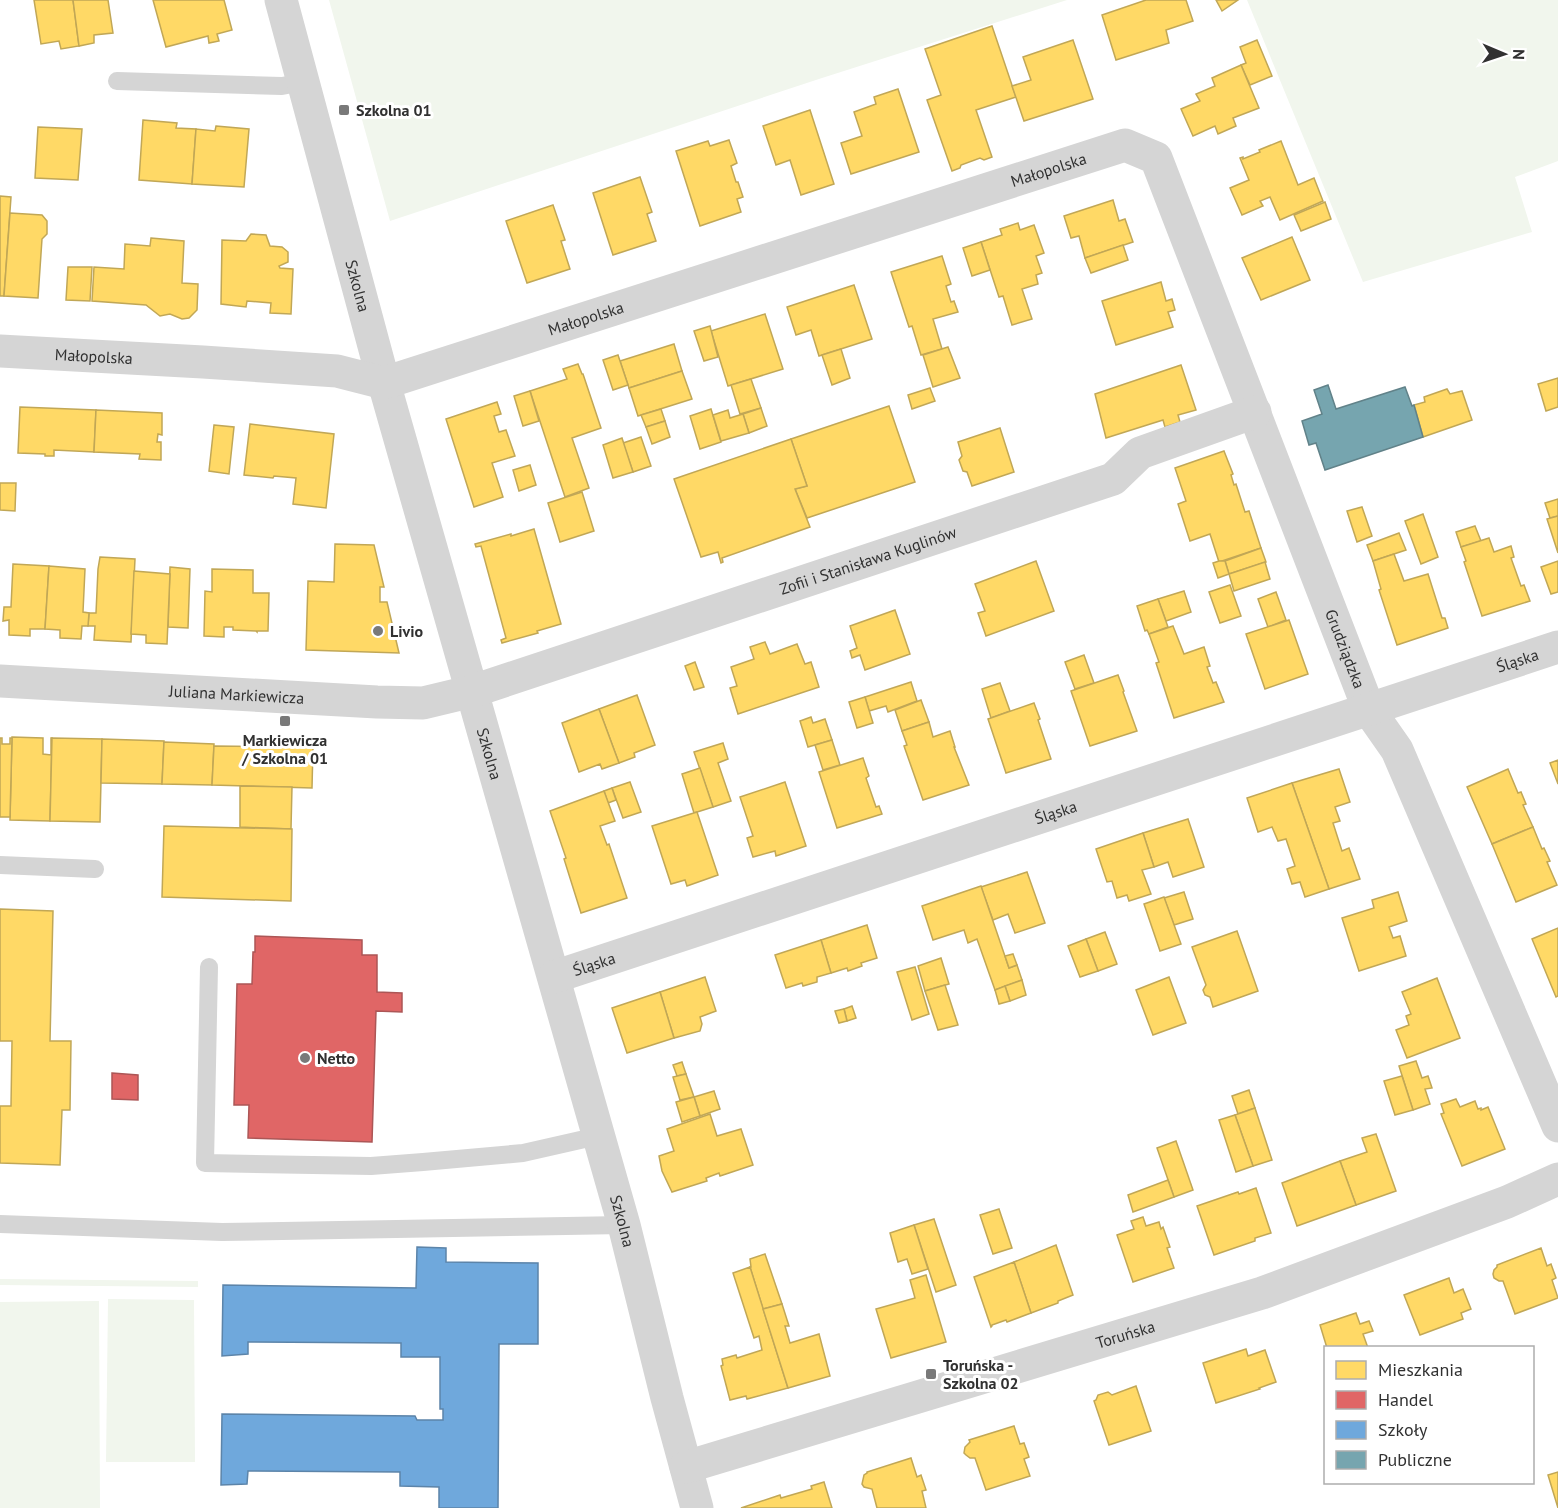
<svg xmlns="http://www.w3.org/2000/svg" width="1558" height="1508" viewBox="0 0 1558 1508" font-family="'PT Sans',sans-serif">
  <style>
    .green { fill: #f1f6ed }
    .homes { fill: #ffd966; stroke: #c1a756; stroke-width: 1.5 }
    .shops { fill: #e06666; stroke: #ac5656; stroke-width: 1.5 }
    .schools { fill: #6fa8dc; stroke: #5c84a9; stroke-width: 1.5 }
    .public { fill: #76a5af; stroke: #618289; stroke-width: 1.5 }
    .lines { fill: none; stroke-linecap: round; stroke-linejoin: round }
    .lane { stroke: #d5d5d5; stroke-width: 18 }
    .street { stroke: #d5d5d5; stroke-width: 33 }
    .poi-dot { fill: #797979; stroke: #fff; stroke-width: 2 }
    .labels { text-anchor: middle; dominant-baseline: central; stroke-width: 6; stroke-linejoin: round; paint-order: stroke }
    .poi-label { font-size: 16px; font-weight: bold; fill: #313131; stroke: #fff; text-anchor: start }
    .street-label { font-size: 16px; fill: #313131; stroke: #fff }
  </style>
  <rect width="100%" height="100%" fill="#fff"/>
  <g class="green">
    <polygon points="329,0 1067,0 822,78 390,221"/>
    <polygon points="1247,0 1558,0 1558,161 1515,177 1532,232 1363,282"/>
    <polygon points="0,1279 198,1281 198,1287 0,1285"/>
    <polygon points="108,1299 194,1300 195,1462 106,1462"/>
    <polygon points="99,1301 100,1508 0,1508 0,1302"/>
  </g>
  <g class="homes">
    <polygon points="34,0 73,0 79,46 61,49 59,41 41,44"/>
    <polygon points="73,0 108,0 113,33 94,35 94,43 79,46"/>
    <polygon points="153,0 224,0 232,30 217,34 219,41 209,43 208,36 166,47"/>
    <polygon points="1146,0 1186,0 1193,21 1166,30 1169,43 1116,60 1102,15"/>
    <polygon points="1216,0 1238,0 1222,11"/>
    <polygon points="992,26 1016,97 976,110 992,157 984,160 980,158 961,165 960,168 952,171 927,100 941,95 925,49"/>
    <polygon points="1073,40 1093,99 1024,121 1012,86 1031,80 1023,57"/>
    <polygon points="1257,40 1272,76 1250,85 1241,65 1246,63 1240,47"/>
    <polygon points="1241,65 1259,108 1233,118 1236,126 1218,134 1215,126 1193,136 1181,109 1200,101 1196,94 1215,86 1212,78"/>
    <polygon points="898,89 919,152 851,174 841,143 862,136 854,112 876,104 874,97"/>
    <polygon points="810,110 834,184 801,195 790,160 776,165 763,126"/>
    <polygon points="143,120 177,123 176,128 196,129 192,184 139,180"/>
    <polygon points="216,126 249,129 244,187 192,184 196,129 215,131"/>
    <polygon points="38,127 82,129 78,180 35,178"/>
    <polygon points="729,140 737,163 731,166 736,182 738,182 743,197 737,199 741,212 700,226 676,151 708,141 710,146"/>
    <polygon points="1281,141 1298,185 1314,178 1323,201 1280,220 1270,197 1260,201 1263,206 1242,215 1230,188 1249,180 1240,158 1243,157 1243,159 1260,152 1259,150"/>
    <polygon points="640,177 652,212 647,214 656,241 613,255 593,193"/>
    <polygon points="0,196 11,197 4,296 0,296"/>
    <polygon points="1113,200 1119,221 1125,219 1133,242 1085,258 1079,236 1071,238 1064,216"/>
    <polygon points="1325,202 1331,219 1301,231 1294,215"/>
    <polygon points="553,205 565,240 561,241 570,269 527,283 506,221"/>
    <polygon points="10,213 42,215 47,221 47,234 42,239 38,298 4,296"/>
    <polygon points="1018,223 1020,230 1034,225 1044,253 1036,256 1042,273 1036,275 1038,284 1022,289 1032,319 1012,325 1003,296 999,297 981,242 1002,235 1000,229"/>
    <polygon points="251,234 266,235 270,246 282,247 288,252 288,262 279,266 280,268 293,269 291,314 270,313 271,303 247,301 246,307 221,304 222,240 246,241"/>
    <polygon points="1292,237 1310,280 1261,300 1242,258"/>
    <polygon points="151,238 184,241 182,283 198,284 197,310 189,318 182,319 170,314 160,316 146,305 92,301 94,267 124,269 125,244 150,246"/>
    <polygon points="981,242 990,270 972,276 963,248"/>
    <polygon points="1123,245 1128,260 1091,273 1085,258"/>
    <polygon points="942,256 951,284 946,286 951,302 954,301 958,312 933,319 942,349 921,355 912,326 909,327 891,272"/>
    <polygon points="68,267 92,267 90,301 66,300"/>
    <polygon points="1161,282 1166,301 1172,299 1175,310 1168,312 1173,327 1116,345 1102,301"/>
    <polygon points="854,285 872,339 819,356 811,330 796,335 787,307"/>
    <polygon points="765,314 783,369 728,386 711,331"/>
    <polygon points="710,326 718,357 704,361 694,331"/>
    <polygon points="674,344 682,371 629,388 620,361"/>
    <polygon points="948,347 960,378 933,387 923,355"/>
    <polygon points="841,349 850,378 832,385 822,355"/>
    <polygon points="618,355 628,385 613,390 603,360"/>
    <polygon points="578,364 582,374 583,374 601,428 572,438 589,488 565,497 530,391 567,379 563,369"/>
    <polygon points="1181,365 1196,410 1178,415 1180,422 1165,427 1163,420 1106,438 1095,394"/>
    <polygon points="682,371 692,399 638,416 629,388"/>
    <polygon points="1558,378 1558,407 1546,411 1538,384"/>
    <polygon points="751,379 761,408 740,414 731,385"/>
    <polygon points="930,388 935,401 912,409 908,395"/>
    <polygon points="1447,389 1450,394 1462,391 1472,420 1423,437 1414,405 1425,402 1424,397"/>
    <polygon points="530,391 539,421 523,426 514,396"/>
    <polygon points="497,402 501,414 494,416 499,432 506,430 515,456 492,463 503,497 474,507 446,419"/>
    <polygon points="889,406 915,482 807,518 795,489 807,486 791,439"/>
    <polygon points="20,407 96,410 94,452 54,450 54,456 45,456 45,454 18,453"/>
    <polygon points="761,408 767,426 749,433 743,414"/>
    <polygon points="661,409 665,421 646,427 641,415"/>
    <polygon points="711,409 721,442 700,449 690,416"/>
    <polygon points="96,410 162,413 162,435 158,434 157,442 161,442 161,460 139,459 140,454 94,452"/>
    <polygon points="728,410 730,418 743,414 749,433 721,441 713,415"/>
    <polygon points="665,421 670,437 652,444 646,427"/>
    <polygon points="250,424 334,434 326,508 293,504 296,478 274,476 273,478 244,475"/>
    <polygon points="214,425 234,427 229,474 209,471"/>
    <polygon points="1000,428 1014,472 972,486 967,472 963,471 959,460 962,456 958,442"/>
    <polygon points="641,437 651,466 633,472 623,443"/>
    <polygon points="622,438 633,472 613,478 603,445"/>
    <polygon points="791,439 807,486 795,489 810,527 722,558 723,562 721,563 718,552 701,557 674,479"/>
    <polygon points="1224,451 1233,474 1231,475 1234,485 1236,484 1245,512 1249,511 1261,548 1219,562 1210,534 1190,541 1178,504 1186,501 1175,468"/>
    <polygon points="530,465 536,485 519,491 513,470"/>
    <polygon points="0,483 16,483 15,511 0,510"/>
    <polygon points="582,492 594,531 560,542 548,503"/>
    <polygon points="1558,499 1558,516 1550,518 1545,503"/>
    <polygon points="1362,507 1372,536 1357,542 1347,511"/>
    <polygon points="1423,514 1438,557 1421,564 1405,521"/>
    <polygon points="1558,516 1558,553 1547,519"/>
    <polygon points="1475,526 1481,541 1461,547 1456,532"/>
    <polygon points="534,529 561,624 537,631 538,633 502,643 501,640 506,638 481,546 476,547 475,544 511,534 511,536"/>
    <polygon points="1399,533 1406,550 1373,561 1367,545"/>
    <polygon points="1489,538 1494,552 1511,546 1514,557 1511,558 1521,586 1524,585 1530,601 1482,616 1464,562 1466,561 1461,547"/>
    <polygon points="335,544 374,545 384,587 380,587 380,602 387,602 399,653 306,650 308,581 334,582"/>
    <polygon points="1261,548 1266,562 1229,574 1225,561"/>
    <polygon points="1394,554 1404,581 1428,574 1442,618 1445,618 1448,628 1397,645 1379,590 1381,589 1373,561"/>
    <polygon points="100,557 135,559 131,642 94,640 95,626 88,626 89,613 96,613 98,569"/>
    <polygon points="1036,561 1054,611 986,636 978,613 985,611 975,584"/>
    <polygon points="1219,561 1225,561 1229,574 1218,578 1213,563"/>
    <polygon points="1558,561 1558,592 1551,594 1541,567"/>
    <polygon points="1265,562 1270,579 1234,591 1229,574"/>
    <polygon points="13,564 49,566 45,629 30,629 30,636 9,635 9,620 3,621 4,607 11,607"/>
    <polygon points="49,566 85,569 83,612 89,613 88,626 82,626 81,639 60,638 60,630 45,629"/>
    <polygon points="170,567 190,569 188,628 168,627"/>
    <polygon points="212,569 253,570 253,593 269,593 268,631 257,631 257,632 256,631 233,630 233,627 224,627 224,637 204,636 205,591 212,592"/>
    <polygon points="134,571 170,574 167,644 146,643 146,635 131,634"/>
    <polygon points="1230,585 1241,616 1220,623 1209,592"/>
    <polygon points="1184,591 1191,612 1166,621 1158,599"/>
    <polygon points="1276,592 1286,620 1268,627 1258,599"/>
    <polygon points="1158,599 1168,627 1149,634 1147,630 1145,631 1137,606"/>
    <polygon points="895,610 910,654 865,670 860,655 852,658 850,651 857,648 850,626"/>
    <polygon points="1289,620 1308,674 1265,689 1246,634"/>
    <polygon points="1173,626 1184,654 1204,647 1210,666 1207,667 1213,683 1216,682 1224,702 1174,718 1156,663 1159,662 1149,634"/>
    <polygon points="765,642 770,654 797,644 805,664 811,662 819,687 738,714 730,688 737,686 731,667 754,659 750,647"/>
    <polygon points="1084,655 1094,683 1075,689 1065,662"/>
    <polygon points="695,662 704,687 694,690 685,666"/>
    <polygon points="1118,675 1124,691 1123,692 1137,731 1090,746 1071,691"/>
    <polygon points="911,682 917,701 888,712 886,706 869,711 865,697"/>
    <polygon points="1000,683 1010,711 991,718 982,689"/>
    <polygon points="637,695 655,745 634,753 635,757 619,763 599,709"/>
    <polygon points="865,697 873,723 857,728 849,702"/>
    <polygon points="921,700 929,722 902,731 895,710"/>
    <polygon points="1034,703 1040,719 1038,720 1051,759 1006,773 988,719"/>
    <polygon points="599,709 619,763 602,769 600,764 579,772 562,723"/>
    <polygon points="811,717 813,723 825,719 832,740 808,747 800,721"/>
    <polygon points="929,722 933,737 950,731 955,747 954,747 969,785 923,800 904,746 907,745 902,731"/>
    <polygon points="12,737 43,738 43,754 51,755 51,738 52,738 50,821 10,820"/>
    <polygon points="0,738 2,738 2,744 10,744 10,738 12,738 10,817 0,817"/>
    <polygon points="52,738 102,739 100,822 50,821"/>
    <polygon points="102,739 164,741 162,784 101,783"/>
    <polygon points="832,740 840,765 823,770 815,745"/>
    <polygon points="164,742 214,744 212,785 162,784"/>
    <polygon points="723,743 728,759 718,763 731,801 713,807 694,752"/>
    <polygon points="214,746 313,747 312,788 212,785"/>
    <polygon points="863,758 869,776 866,778 876,807 879,806 882,814 837,828 819,772"/>
    <polygon points="1558,760 1558,784 1550,763"/>
    <polygon points="700,768 713,807 694,813 682,774"/>
    <polygon points="1339,769 1350,802 1335,807 1340,821 1333,823 1342,851 1349,848 1360,879 1329,889 1292,783"/>
    <polygon points="1508,769 1518,793 1521,792 1526,804 1523,805 1533,827 1492,844 1467,787"/>
    <polygon points="630,782 641,812 623,818 612,788"/>
    <polygon points="785,782 806,846 776,856 775,851 753,857 747,838 753,836 740,797"/>
    <polygon points="1292,783 1329,889 1305,897 1300,882 1292,884 1287,869 1295,866 1286,839 1278,841 1272,827 1258,832 1247,798"/>
    <polygon points="240,786 292,787 291,829 240,827"/>
    <polygon points="612,788 616,800 608,803 604,791"/>
    <polygon points="604,791 615,821 600,826 607,845 609,844 627,898 581,913 564,859 566,858 550,811"/>
    <polygon points="697,812 718,875 687,886 685,880 671,884 652,826"/>
    <polygon points="1188,819 1204,867 1173,877 1168,862 1154,867 1143,833"/>
    <polygon points="164,826 292,829 291,901 162,897"/>
    <polygon points="1533,827 1542,849 1544,848 1550,861 1547,862 1557,885 1516,902 1492,844"/>
    <polygon points="1143,833 1154,867 1142,870 1151,894 1129,901 1127,895 1117,898 1112,881 1107,882 1096,849"/>
    <polygon points="1027,872 1045,923 1015,933 1008,914 993,920 981,887"/>
    <polygon points="981,886 1009,968 1017,965 1022,980 995,990 977,939 968,943 964,930 933,940 922,906"/>
    <polygon points="1184,892 1193,919 1174,925 1164,898"/>
    <polygon points="1398,892 1407,921 1389,927 1393,938 1400,936 1406,956 1359,971 1342,918 1374,908 1372,900"/>
    <polygon points="1164,897 1181,944 1160,951 1144,904"/>
    <polygon points="0,909 53,911 50,1041 71,1041 70,1110 62,1110 60,1165 0,1163 0,1106 11,1106 12,1041 0,1041"/>
    <polygon points="867,925 877,958 861,963 862,966 848,971 847,968 831,973 821,940"/>
    <polygon points="1558,928 1558,996 1556,997 1532,939"/>
    <polygon points="1237,931 1258,991 1213,1007 1210,997 1205,995 1203,990 1206,985 1192,947"/>
    <polygon points="1105,932 1117,964 1098,971 1086,939"/>
    <polygon points="1086,939 1098,971 1080,977 1068,946"/>
    <polygon points="821,940 831,973 817,977 817,982 803,986 802,983 786,988 775,955"/>
    <polygon points="1013,954 1017,965 1009,968 1005,956"/>
    <polygon points="941,958 949,984 925,991 918,966"/>
    <polygon points="915,967 929,1014 912,1020 897,972"/>
    <polygon points="705,977 716,1011 700,1017 702,1024 700,1031 674,1038 660,992"/>
    <polygon points="1169,977 1186,1023 1153,1035 1136,990"/>
    <polygon points="1437,978 1460,1038 1407,1058 1396,1030 1409,1025 1406,1016 1411,1014 1402,992"/>
    <polygon points="1022,980 1026,995 1010,1001 1005,986"/>
    <polygon points="945,985 958,1025 938,1030 925,991"/>
    <polygon points="1005,986 1010,1001 999,1004 995,990"/>
    <polygon points="660,992 674,1038 627,1053 612,1008"/>
    <polygon points="852,1006 856,1018 847,1021 844,1009"/>
    <polygon points="844,1009 847,1021 839,1023 835,1011"/>
    <polygon points="1416,1061 1422,1078 1428,1076 1432,1088 1425,1089 1430,1104 1413,1110 1399,1066"/>
    <polygon points="682,1062 686,1074 677,1076 673,1065"/>
    <polygon points="686,1074 694,1097 680,1100 673,1077"/>
    <polygon points="1402,1076 1413,1110 1395,1115 1384,1081"/>
    <polygon points="1249,1090 1255,1108 1238,1114 1232,1096"/>
    <polygon points="714,1091 720,1109 700,1116 694,1097"/>
    <polygon points="694,1097 700,1116 682,1122 676,1102"/>
    <polygon points="1456,1099 1460,1107 1475,1101 1478,1109 1481,1108 1481,1110 1488,1107 1505,1149 1462,1166 1441,1114 1444,1113 1441,1104"/>
    <polygon points="1255,1108 1272,1160 1253,1166 1235,1115"/>
    <polygon points="710,1114 717,1136 741,1129 753,1165 720,1176 719,1173 706,1178 707,1181 672,1192 662,1171 659,1156 674,1151 667,1129"/>
    <polygon points="1235,1115 1253,1166 1236,1172 1219,1120"/>
    <polygon points="1376,1134 1396,1191 1356,1205 1340,1161 1367,1152 1362,1138"/>
    <polygon points="1176,1141 1193,1190 1174,1197 1157,1148"/>
    <polygon points="1340,1161 1356,1205 1297,1226 1282,1183"/>
    <polygon points="1168,1180 1174,1197 1133,1212 1128,1195"/>
    <polygon points="1256,1188 1271,1233 1255,1238 1255,1241 1214,1255 1197,1206 1238,1192 1239,1194"/>
    <polygon points="999,1209 1012,1248 993,1254 980,1215"/>
    <polygon points="1143,1217 1146,1226 1159,1222 1161,1229 1163,1227 1170,1247 1167,1248 1174,1268 1133,1282 1117,1235 1134,1229 1131,1221"/>
    <polygon points="934,1219 956,1285 936,1292 914,1225"/>
    <polygon points="914,1225 928,1269 912,1274 907,1259 898,1262 890,1233"/>
    <polygon points="1056,1245 1073,1295 1058,1301 1058,1303 1031,1313 1014,1262"/>
    <polygon points="1541,1248 1547,1266 1551,1264 1556,1278 1552,1280 1558,1298 1515,1314 1503,1281 1499,1281 1494,1278 1493,1274 1494,1270 1497,1267 1497,1265"/>
    <polygon points="765,1254 782,1304 763,1309 750,1267 751,1267 750,1259"/>
    <polygon points="1014,1262 1031,1313 1007,1322 1006,1320 992,1325 992,1326 991,1327 974,1277"/>
    <polygon points="750,1267 788,1388 747,1399 746,1396 730,1400 721,1366 723,1365 722,1359 736,1355 737,1358 762,1350 759,1336 754,1338 733,1273"/>
    <polygon points="926,1275 946,1342 891,1358 876,1309 915,1298 910,1280"/>
    <polygon points="1449,1278 1454,1293 1463,1289 1471,1309 1461,1313 1463,1319 1420,1335 1404,1295"/>
    <polygon points="782,1304 789,1326 785,1326 790,1343 819,1334 830,1376 788,1388 763,1309"/>
    <polygon points="1356,1313 1360,1324 1369,1321 1373,1331 1363,1334 1368,1348 1327,1348 1320,1325"/>
    <polygon points="1246,1349 1248,1356 1265,1350 1276,1382 1259,1388 1260,1389 1216,1403 1203,1363"/>
    <polygon points="1136,1386 1151,1431 1109,1445 1094,1401 1096,1400 1098,1395 1108,1392 1112,1395"/>
    <polygon points="1014,1426 1020,1444 1024,1443 1029,1457 1024,1459 1030,1476 986,1490 975,1458 970,1458 966,1455 964,1453 965,1447 970,1442 969,1440"/>
    <polygon points="911,1458 917,1477 921,1475 926,1490 922,1491 926,1508 877,1508 872,1489 864,1487 862,1484 864,1475 867,1473 867,1472"/>
    <polygon points="1558,1472 1558,1508 1548,1475"/>
    <polygon points="824,1482 832,1508 741,1508 780,1495 781,1498 812,1489 811,1486"/>
  </g>
  <g class="shops">
    <polygon points="255,936 362,940 362,955 377,955 377,992 402,993 402,1012 376,1011 372,1142 248,1138 249,1105 234,1105 237,984 252,984 253,952 255,952"/>
    <polygon points="112,1073 138,1075 138,1100 112,1099"/>
  </g>
  <polygon class="schools" points="417,1247 446,1248 446,1262 538,1263 538,1344 499,1344 498,1508 439,1508 439,1487 400,1486 400,1472 248,1471 247,1484 221,1485 222,1414 415,1416 417,1420 443,1420 443,1409 440,1409 440,1357 401,1357 401,1343 248,1342 248,1354 222,1356 223,1285 416,1288"/>
  <polygon class="public" points="1328,385 1336,409 1405,387 1412,406 1414,405 1423,437 1325,470 1316,443 1309,445 1302,421 1322,414 1314,390"/>
  <g class="lines">
    <g class="lane">
      <polyline points="117,81 282,86 303,82"/>
      <polyline points="0,865 95,869"/>
      <polyline points="209,967 205,1163 371,1166 423,1162 523,1153 598,1136"/>
      <polyline points="0,1224 222,1232 624,1225"/>
    </g>
    <g class="street">
      <path id="s1" d="M281,0L384,383L624,1225L667,1398L697,1508"/>
      <path id="s2" d="M0,351L203,362L337,371L384,383L1125,145L1156,158L1369,710L1397,750L1558,1126"/>
      <path id="s3" d="M0,681L377,702L423,703L473,691L1113,479L1140,453L1255,412"/>
      <path id="s4" d="M554,977L1558,647"/>
      <path id="s5" d="M686,1467L1262,1293L1507,1202L1558,1179"/>
    </g>
  </g>
  <g class="poi-dot">
    <rect x="338" y="104" width="12" height="12" rx="3"/>
    <circle cx="378" cy="631" r="6"/>
    <rect x="279" y="715" width="12" height="12" rx="3"/>
    <circle cx="305" cy="1058" r="6"/>
    <rect x="925" y="1368" width="12" height="12" rx="3"/>
  </g>
  <g class="labels">
    <g class="poi-label">
      <text x="356" y="110">Szkolna 01</text>
      <text x="390" y="631">Livio</text>
      <text x="285" y="740" text-anchor="middle">Markiewicza<tspan x="285" dy="18">/ Szkolna 01</tspan></text>
      <text x="317" y="1058">Netto</text>
      <text x="943" y="1365">Toruńska -<tspan x="943" dy="18">Szkolna 02</tspan></text>
    </g>
    <g class="street-label">
      <text stroke="none"><textPath href="#s2" startOffset="1084">Małopolska</textPath></text>
      <text stroke="none"><textPath href="#s1" startOffset="296">Szkolna</textPath></text>
      <text stroke="none"><textPath href="#s2" startOffset="598">Małopolska</textPath></text>
      <text stroke="none"><textPath href="#s2" startOffset="94">Małopolska</textPath></text>
      <text stroke="none"><textPath href="#s3" startOffset="891">Zofii i Stanisława Kuglinów</textPath></text>
      <text stroke="none"><textPath href="#s2" startOffset="1724">Grudziądzka</textPath></text>
      <text stroke="none"><textPath href="#s4" startOffset="1014">Śląska</textPath></text>
      <text stroke="none"><textPath href="#s3" startOffset="237">Juliana Markiewicza</textPath></text>
      <text stroke="none"><textPath href="#s1" startOffset="782">Szkolna</textPath></text>
      <text stroke="none"><textPath href="#s4" startOffset="528">Śląska</textPath></text>
      <text stroke="none"><textPath href="#s4" startOffset="42">Śląska</textPath></text>
      <text stroke="none"><textPath href="#s1" startOffset="1268">Szkolna</textPath></text>
      <text stroke="none"><textPath href="#s5" startOffset="459">Toruńska</textPath></text>
    </g>
  </g>
  <rect x="1324" y="1346" width="210" height="138" fill="#ffffff" stroke="#adadad" stroke-width="1.5"/>
  <rect x="1336" y="1361" width="30" height="18" fill="#ffd966" stroke="#adadad" stroke-width="1.5"/>
  <text x="1378" y="1376" font-size="18" fill="#313131">Mieszkania</text>
  <rect x="1336" y="1391" width="30" height="18" fill="#e06666" stroke="#adadad" stroke-width="1.5"/>
  <text x="1378" y="1406" font-size="18" fill="#313131">Handel</text>
  <rect x="1336" y="1421" width="30" height="18" fill="#6fa8dc" stroke="#adadad" stroke-width="1.5"/>
  <text x="1378" y="1436" font-size="18" fill="#313131">Szkoły</text>
  <rect x="1336" y="1451" width="30" height="18" fill="#76a5af" stroke="#adadad" stroke-width="1.5"/>
  <text x="1378" y="1466" font-size="18" fill="#313131">Publiczne</text>
  <g transform="translate(1504 54) rotate(92)" stroke="#ffffff" stroke-width="4.5" paint-order="stroke">
  <path d="M0-4.5L10 22L0 15L-10 22Z" fill="#313131"/>
  <text y="-9" font-size="16" font-weight="bold" text-anchor="middle" fill="#313131">N</text>
  </g>
</svg>
